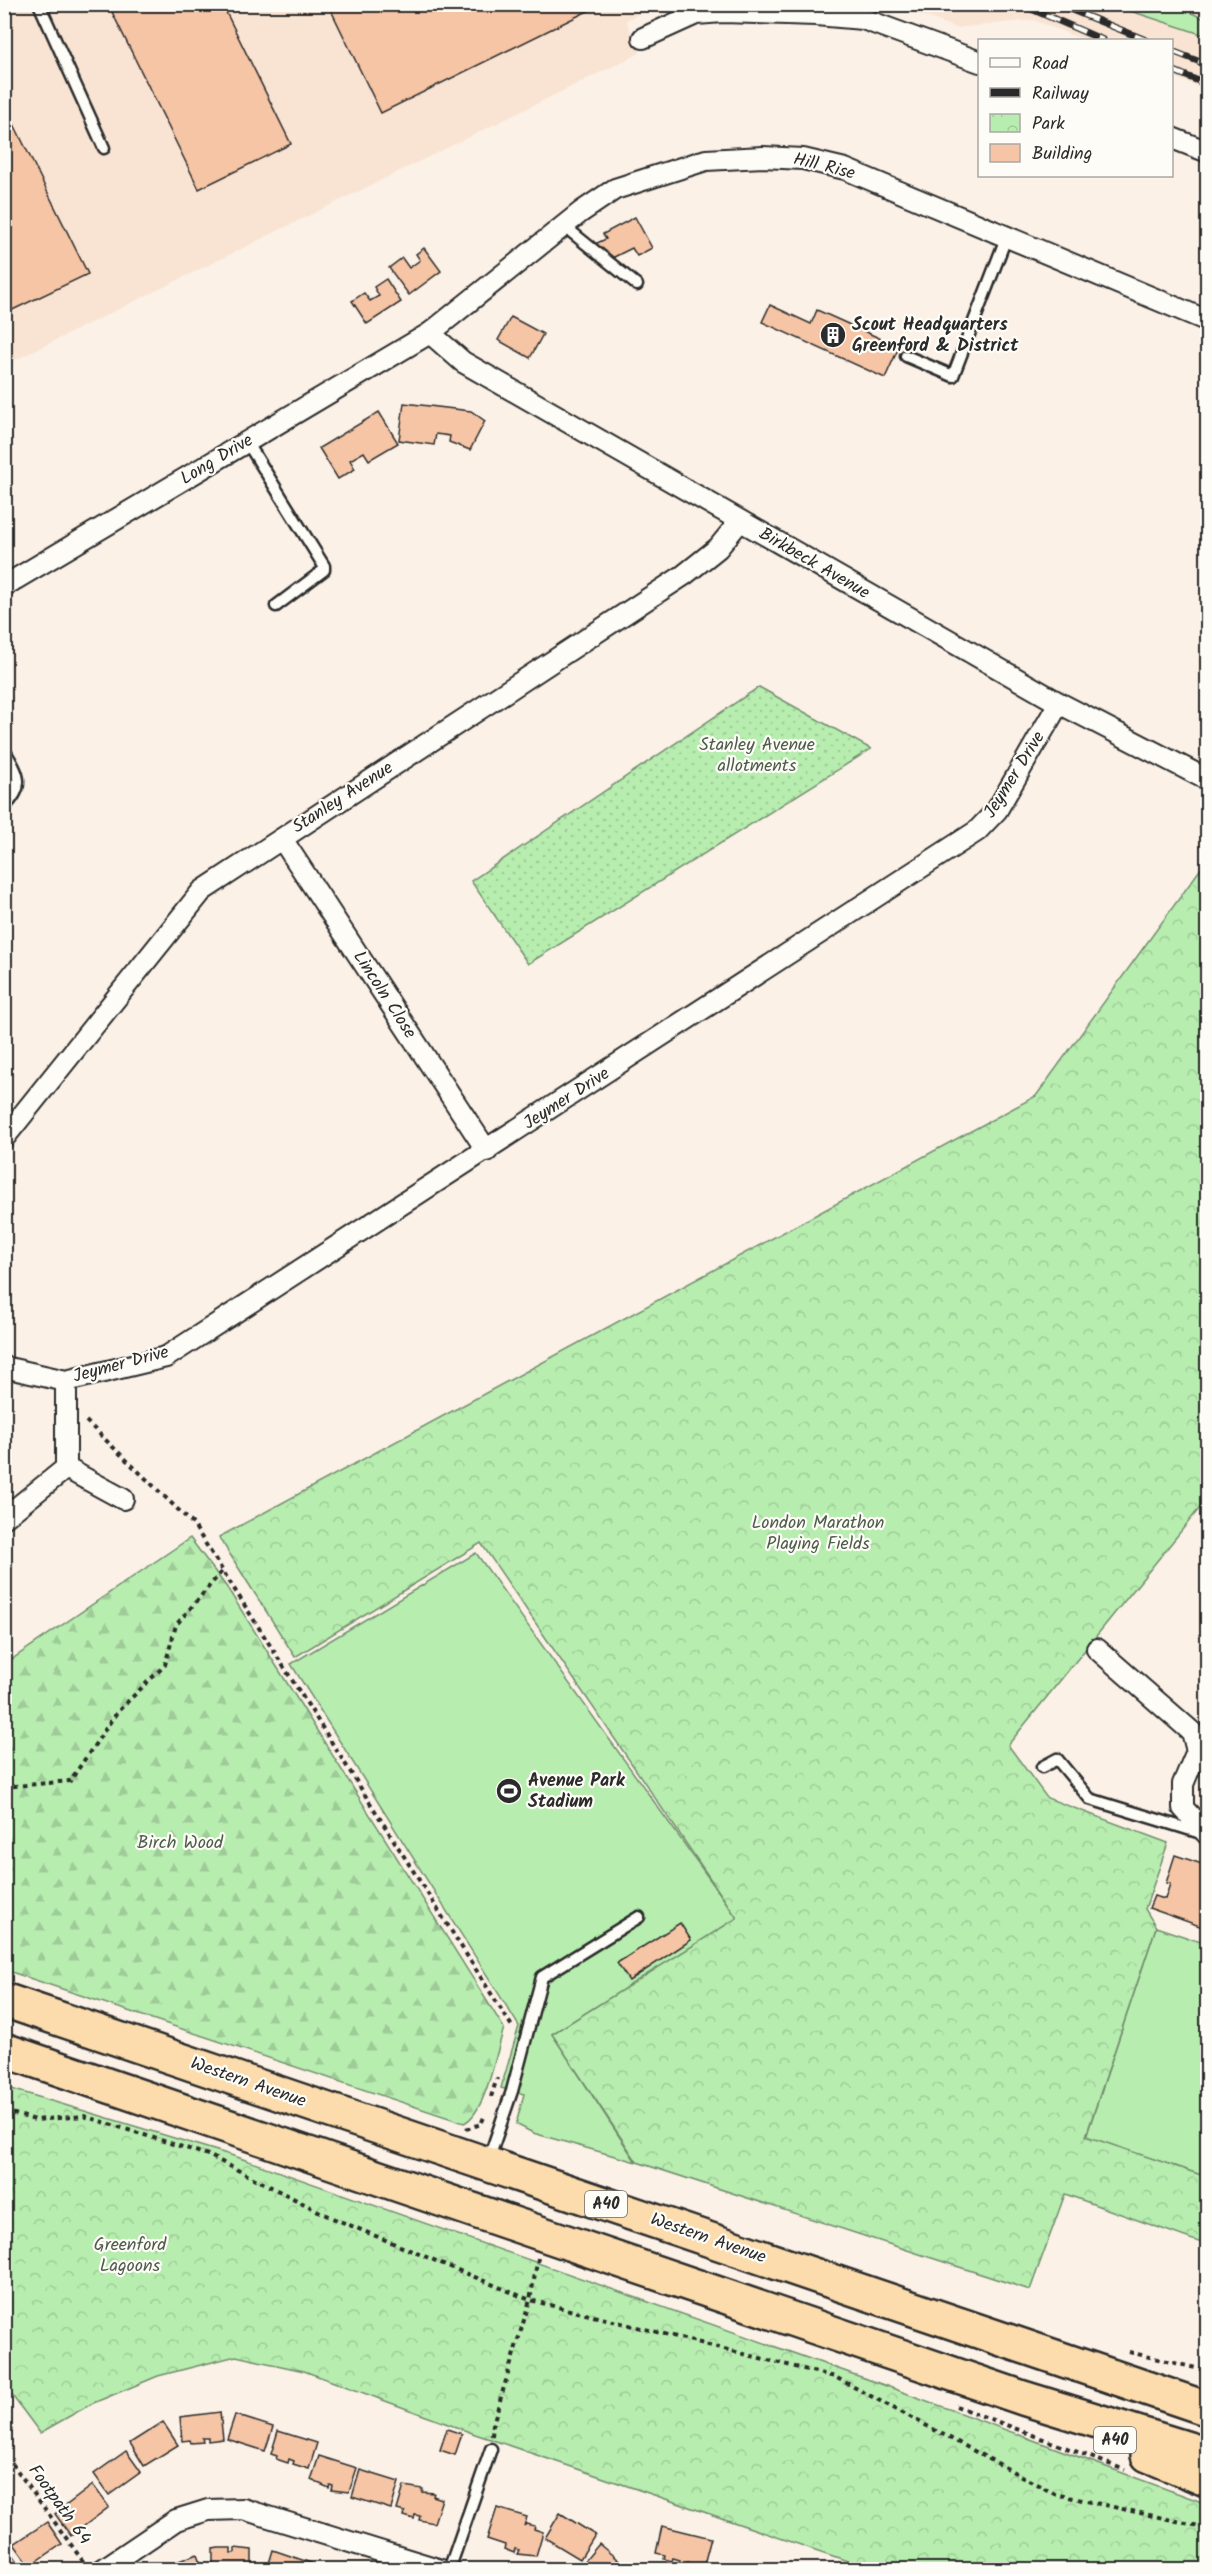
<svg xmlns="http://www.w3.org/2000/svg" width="1212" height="2574" viewBox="0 0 1212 2574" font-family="Kalam,sans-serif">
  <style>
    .built { fill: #f9e4d3 }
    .grass { fill: #b7edaf; stroke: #718c6d; stroke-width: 1.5 }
    .forest { fill: url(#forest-firs); stroke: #718c6d; stroke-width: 1.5 }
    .park { fill: url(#park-crowns); stroke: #718c6d; stroke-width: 1.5 }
    .garden { fill: url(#garden-dots); stroke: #718c6d; stroke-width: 1.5 }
    .building { fill: #f5c5a5; stroke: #2b2b2b; stroke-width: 1.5 }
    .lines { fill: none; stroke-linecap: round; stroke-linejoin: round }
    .service-casing { stroke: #2b2b2b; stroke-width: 15 }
    .minor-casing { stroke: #2b2b2b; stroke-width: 24 }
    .trunk-casing { stroke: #2b2b2b; stroke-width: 38 }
    .path { stroke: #2b2b2b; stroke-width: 4; stroke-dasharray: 4.5 4.5; stroke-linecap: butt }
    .service { stroke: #fdfcf7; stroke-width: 10 }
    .minor { stroke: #fdfcf7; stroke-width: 20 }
    .trunk { stroke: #fcdcac; stroke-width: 33 }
    .rail-casing { stroke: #2b2b2b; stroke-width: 7 }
    .rail { stroke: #fdfcf7; stroke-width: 4.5; stroke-dasharray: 14; stroke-linecap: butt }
    .labels { text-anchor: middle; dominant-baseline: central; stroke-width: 4.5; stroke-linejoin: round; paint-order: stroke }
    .shield { fill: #fdfcf7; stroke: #6a6a68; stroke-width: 1.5 }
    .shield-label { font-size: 16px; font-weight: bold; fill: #2b2b2b }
    .street-label { font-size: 18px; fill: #2b2b2b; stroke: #fdfcf7 }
    .poi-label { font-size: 18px; font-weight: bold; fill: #2b2b2b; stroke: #fdfcf7; text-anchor: start }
    .park-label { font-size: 18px; fill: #4e5c4c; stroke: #fdfcf7 }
  </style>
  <defs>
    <pattern id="forest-firs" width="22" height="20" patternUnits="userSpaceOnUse" patternTransform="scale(1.5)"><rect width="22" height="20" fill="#b7edaf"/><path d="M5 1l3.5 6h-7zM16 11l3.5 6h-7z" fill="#9ecb97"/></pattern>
    <pattern id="park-crowns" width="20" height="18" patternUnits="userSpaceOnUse" patternTransform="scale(1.5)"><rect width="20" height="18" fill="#b7edaf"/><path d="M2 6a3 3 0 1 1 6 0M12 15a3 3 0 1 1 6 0" fill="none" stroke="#9ecb97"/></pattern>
    <pattern id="garden-dots" width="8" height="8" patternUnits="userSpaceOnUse" patternTransform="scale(1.5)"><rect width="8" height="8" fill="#b7edaf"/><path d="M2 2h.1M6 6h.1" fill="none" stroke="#9ecb97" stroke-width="1.8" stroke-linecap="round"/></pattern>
  </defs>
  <rect width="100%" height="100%" fill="#fbf1e7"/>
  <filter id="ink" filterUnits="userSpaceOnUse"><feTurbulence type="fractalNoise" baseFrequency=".0167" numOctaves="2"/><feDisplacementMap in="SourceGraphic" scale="12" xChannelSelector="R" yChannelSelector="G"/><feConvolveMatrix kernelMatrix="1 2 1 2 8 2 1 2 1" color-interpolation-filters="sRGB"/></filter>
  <g filter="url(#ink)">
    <g class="built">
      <polygon points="5,5 658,5 626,20 640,53 5,365"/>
      <polygon points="895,5 1207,5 1207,90 1172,76 1172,40 1084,40 1033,20 956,28"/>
    </g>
    <g class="grass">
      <polygon points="1112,5 1174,5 1207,20 1207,36"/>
      <polygon points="476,1553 738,1919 552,2034 636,2162 533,2133 516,2124 524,2094 501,2088 519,2026 291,1664"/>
      <polygon points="1156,1927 1207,1944 1207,2177 1086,2137"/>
    </g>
    <path class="forest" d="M190,1538L228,1589L504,2028C496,2052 486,2113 464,2123L5,1970V1664Z"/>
    <g class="park">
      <polygon points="1207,860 1207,1499 1008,1745 1047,1798 1168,1843 1145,1909 1156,1927 1086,2136 1207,2177 1207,2245 1065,2194 1030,2290 637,2162 552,2034 737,1918 481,1543 295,1657 219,1537 1036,1096"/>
      <polygon points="5,2087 237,2157 881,2384 1207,2504 1207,2569 871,2569 475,2434 304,2371 236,2356 158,2376 91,2404 40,2433 5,2386"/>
    </g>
    <polygon class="garden" points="759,687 871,749 528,964 471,881"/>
    <g class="building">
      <polygon points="128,4 222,4 291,144 199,189 112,12"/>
      <polygon points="328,4 602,4 381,113"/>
      <polygon points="4,104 88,274 4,314"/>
      <polygon points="635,217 652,248 637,256 632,248 612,258 595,244 606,239 603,234"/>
      <polygon points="424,248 441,271 409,295 389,268 402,258 409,268 420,260 416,254"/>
      <polygon points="386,279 401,302 367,324 352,301 364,293 370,301 379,296 374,287"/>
      <polygon points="770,305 811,324 817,310 899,347 885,378 762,322"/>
      <polygon points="511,317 543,334 530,358 498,340"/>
      <polygon points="404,403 471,411 485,421 470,450 449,442 450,436 436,434 434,445 399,440"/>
      <polygon points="379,412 398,443 369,460 364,452 350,460 355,469 338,479 319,448"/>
      <polygon points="1175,1855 1208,1866 1208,1929 1149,1908 1154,1896 1165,1899 1170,1884 1166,1883"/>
      <polygon points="680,1923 691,1940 629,1981 617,1963"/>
      <polygon points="220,2412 223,2439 208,2441 208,2438 202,2438 203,2442 191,2443 190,2440 182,2441 180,2417"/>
      <polygon points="235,2415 273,2427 265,2451 227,2439"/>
      <polygon points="163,2422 178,2445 144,2466 130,2443"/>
      <polygon points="447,2429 462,2434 455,2455 440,2450"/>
      <polygon points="278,2431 317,2443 309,2469 293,2464 294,2461 289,2459 288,2463 276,2459 277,2456 271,2454"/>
      <polygon points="126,2451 141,2472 109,2495 94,2474"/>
      <polygon points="319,2456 357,2468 349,2492 332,2490 333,2486 330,2485 329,2488 311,2480"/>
      <polygon points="360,2470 399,2482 391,2509 352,2497"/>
      <polygon points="93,2485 109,2507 71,2536 55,2514"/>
      <polygon points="404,2486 423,2489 422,2492 434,2493 433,2496 442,2499 434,2523 419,2520 420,2516 415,2515 414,2519 404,2516 405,2512 397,2510"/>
      <polygon points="497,2508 527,2517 524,2526 526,2524 535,2526 534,2529 543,2532 536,2556 517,2554 519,2550 515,2549 514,2553 504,2549 505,2545 487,2539"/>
      <polygon points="560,2513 595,2535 580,2559 545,2538"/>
      <polygon points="47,2522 62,2544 30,2566 14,2544"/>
      <polygon points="662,2526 711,2538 703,2568 688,2562 687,2565 679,2563 680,2560 673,2558 672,2561 664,2559 665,2555 656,2553"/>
      <polygon points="599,2544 630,2570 587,2570 589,2567 583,2563"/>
      <polygon points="219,2548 231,2548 231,2553 235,2553 235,2548 252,2550 252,2570 213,2570 213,2549"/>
      <polygon points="9,2549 24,2570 4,2570 4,2553"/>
      <polygon points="273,2550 311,2563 308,2570 267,2570"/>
      <polygon points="197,2554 203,2570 162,2570 161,2568"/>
    </g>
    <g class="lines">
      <g class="service-casing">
        <g id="service">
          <polyline points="39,4 104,148"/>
          <polyline points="564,226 637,285"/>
          <polyline points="906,356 953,376 1006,238"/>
          <polyline points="247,442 324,566 324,570 276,606"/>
          <path d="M4,750C18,773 27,786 4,807"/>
          <polyline points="1042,1767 1057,1759 1090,1799 1201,1833"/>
          <polyline points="488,2161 512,2091 542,1977 639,1917"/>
          <polyline points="449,2570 491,2449"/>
        </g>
      </g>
      <g class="minor-casing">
        <g id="minor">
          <polyline points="643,38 696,14 723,12 816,15 863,19 980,62"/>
          <polyline points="1172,138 1208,152"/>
          <polyline points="430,333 463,362 1059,703 1208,780"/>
          <polyline points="4,586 430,333 581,212 615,189 706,160 763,157 803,159 845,169 1208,321"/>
          <polyline points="282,839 487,1151"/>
          <polyline points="4,1138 202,891 684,575 718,548 740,521"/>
          <polyline points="4,1367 66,1381 166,1357 977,831 997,810 1059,703"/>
          <polyline points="66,1468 123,1499"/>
          <polyline points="4,1518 66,1468 66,1381"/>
          <polyline points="1097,1649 1192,1732 1197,1751 1183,1784 1183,1808 1208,1835"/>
          <polyline points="102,2570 176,2520 208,2510 243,2509 441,2570"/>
        </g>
      </g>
      <g class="trunk-casing">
        <g id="trunk">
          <polyline points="4,2000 1208,2409"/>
          <polyline points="4,2050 1023,2398 1208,2455"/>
          <polyline points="1148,2455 1208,2480"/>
        </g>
      </g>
      <g class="path">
        <polyline points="86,1421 193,1524 513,2028"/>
        <polyline points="4,1787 70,1781 117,1712 165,1665 176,1625 224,1569"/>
        <polyline points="491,2097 497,2078"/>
        <polyline points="4,2111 35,2120 84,2116 208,2155 330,2217 530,2300 835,2377 1055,2494 1208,2528"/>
        <polyline points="466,2129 481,2124 485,2115"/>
        <polyline points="1129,2352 1208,2371"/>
        <polyline points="956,2406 1125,2470"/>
        <polyline points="492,2436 493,2424 530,2300 538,2258"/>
        <polyline points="4,2464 11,2462 85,2564"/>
      </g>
      <use href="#service" class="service"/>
      <use href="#minor" class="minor"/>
      <use href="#trunk" class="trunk"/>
      <g class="rail-casing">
        <g id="rail">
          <polyline points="1020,4 1103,40"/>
          <polyline points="1057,4 1146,40"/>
          <polyline points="1172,51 1208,65"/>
          <polyline points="1172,70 1208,85"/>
        </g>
      </g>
      <use href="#rail" class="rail"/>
    </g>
  </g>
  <defs>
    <g id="building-disc" transform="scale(1.35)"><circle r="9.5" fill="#2b2b2b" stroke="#fdfcf7"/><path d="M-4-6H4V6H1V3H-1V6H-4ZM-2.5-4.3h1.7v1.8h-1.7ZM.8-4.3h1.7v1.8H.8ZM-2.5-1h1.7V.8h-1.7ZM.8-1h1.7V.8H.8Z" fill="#fff"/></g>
    <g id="stadium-disc" transform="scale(1.35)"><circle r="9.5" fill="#2b2b2b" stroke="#fdfcf7"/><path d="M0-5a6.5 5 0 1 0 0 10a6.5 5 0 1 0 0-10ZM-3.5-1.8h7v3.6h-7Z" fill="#fff"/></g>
  </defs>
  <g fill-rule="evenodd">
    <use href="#building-disc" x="833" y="335"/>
    <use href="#stadium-disc" x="509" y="1791"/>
  </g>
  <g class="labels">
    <g class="shield">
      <rect x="585" y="2191" width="42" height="26" rx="4.5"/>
      <rect x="1094" y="2427" width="42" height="26" rx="4.5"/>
    </g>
    <g class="shield-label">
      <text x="606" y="2204">A40</text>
      <text x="1115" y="2440">A40</text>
    </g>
    <g class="street-label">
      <text transform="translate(824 167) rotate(14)">Hill Rise</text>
      <text transform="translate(217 460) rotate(-31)">Long Drive</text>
      <text transform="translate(814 564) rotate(30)">Birkbeck Avenue</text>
      <text transform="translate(1015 775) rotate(-58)">Jeymer Drive</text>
      <text transform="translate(343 798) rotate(-33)">Stanley Avenue</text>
      <text transform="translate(384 995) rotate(57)">Lincoln Close</text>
      <text transform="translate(567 1099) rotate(-33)">Jeymer Drive</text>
      <text transform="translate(121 1365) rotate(-15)">Jeymer Drive</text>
      <text transform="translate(248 2083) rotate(19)">Western Avenue</text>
      <text transform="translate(708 2239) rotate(19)">Western Avenue</text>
      <text transform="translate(59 2505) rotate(54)">Footpath 64</text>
    </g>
    <g class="poi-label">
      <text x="852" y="325">Scout Headquarters<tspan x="852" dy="21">Greenford &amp; District</tspan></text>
      <text x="528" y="1781">Avenue Park<tspan x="528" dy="21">Stadium</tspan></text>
    </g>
    <g class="park-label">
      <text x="757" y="745">Stanley Avenue<tspan x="757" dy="21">allotments</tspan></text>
      <text x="818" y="1523">London Marathon<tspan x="818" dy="21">Playing Fields</tspan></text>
      <text x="180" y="1843">Birch Wood</text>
      <text x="130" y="2245">Greenford<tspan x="130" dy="21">Lagoons</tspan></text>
    </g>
  </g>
  <rect width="1212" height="2574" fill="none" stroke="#fdfcf7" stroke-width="24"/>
  <rect x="12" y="12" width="1188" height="2550" fill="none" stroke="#2b2b2b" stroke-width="2" filter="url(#ink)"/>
  <rect x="978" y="39" width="195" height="138" fill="#fdfcf7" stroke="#a9a8a5" stroke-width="1.5"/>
  <rect x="990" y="58" width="30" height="9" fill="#fdfcf7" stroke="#a9a8a5" stroke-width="1.5"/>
  <text x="1032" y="69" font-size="18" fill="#2b2b2b">Road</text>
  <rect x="990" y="88" width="30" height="9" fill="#2b2b2b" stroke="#a9a8a5" stroke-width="1.5"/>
  <text x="1032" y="99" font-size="18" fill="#2b2b2b">Railway</text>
  <rect x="990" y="114" width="30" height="18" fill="url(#park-crowns)" stroke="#a9a8a5" stroke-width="1.5"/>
  <text x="1032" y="129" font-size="18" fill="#2b2b2b">Park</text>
  <rect x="990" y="144" width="30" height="18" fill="#f5c5a5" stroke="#a9a8a5" stroke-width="1.5"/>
  <text x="1032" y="159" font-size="18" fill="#2b2b2b">Building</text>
</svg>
